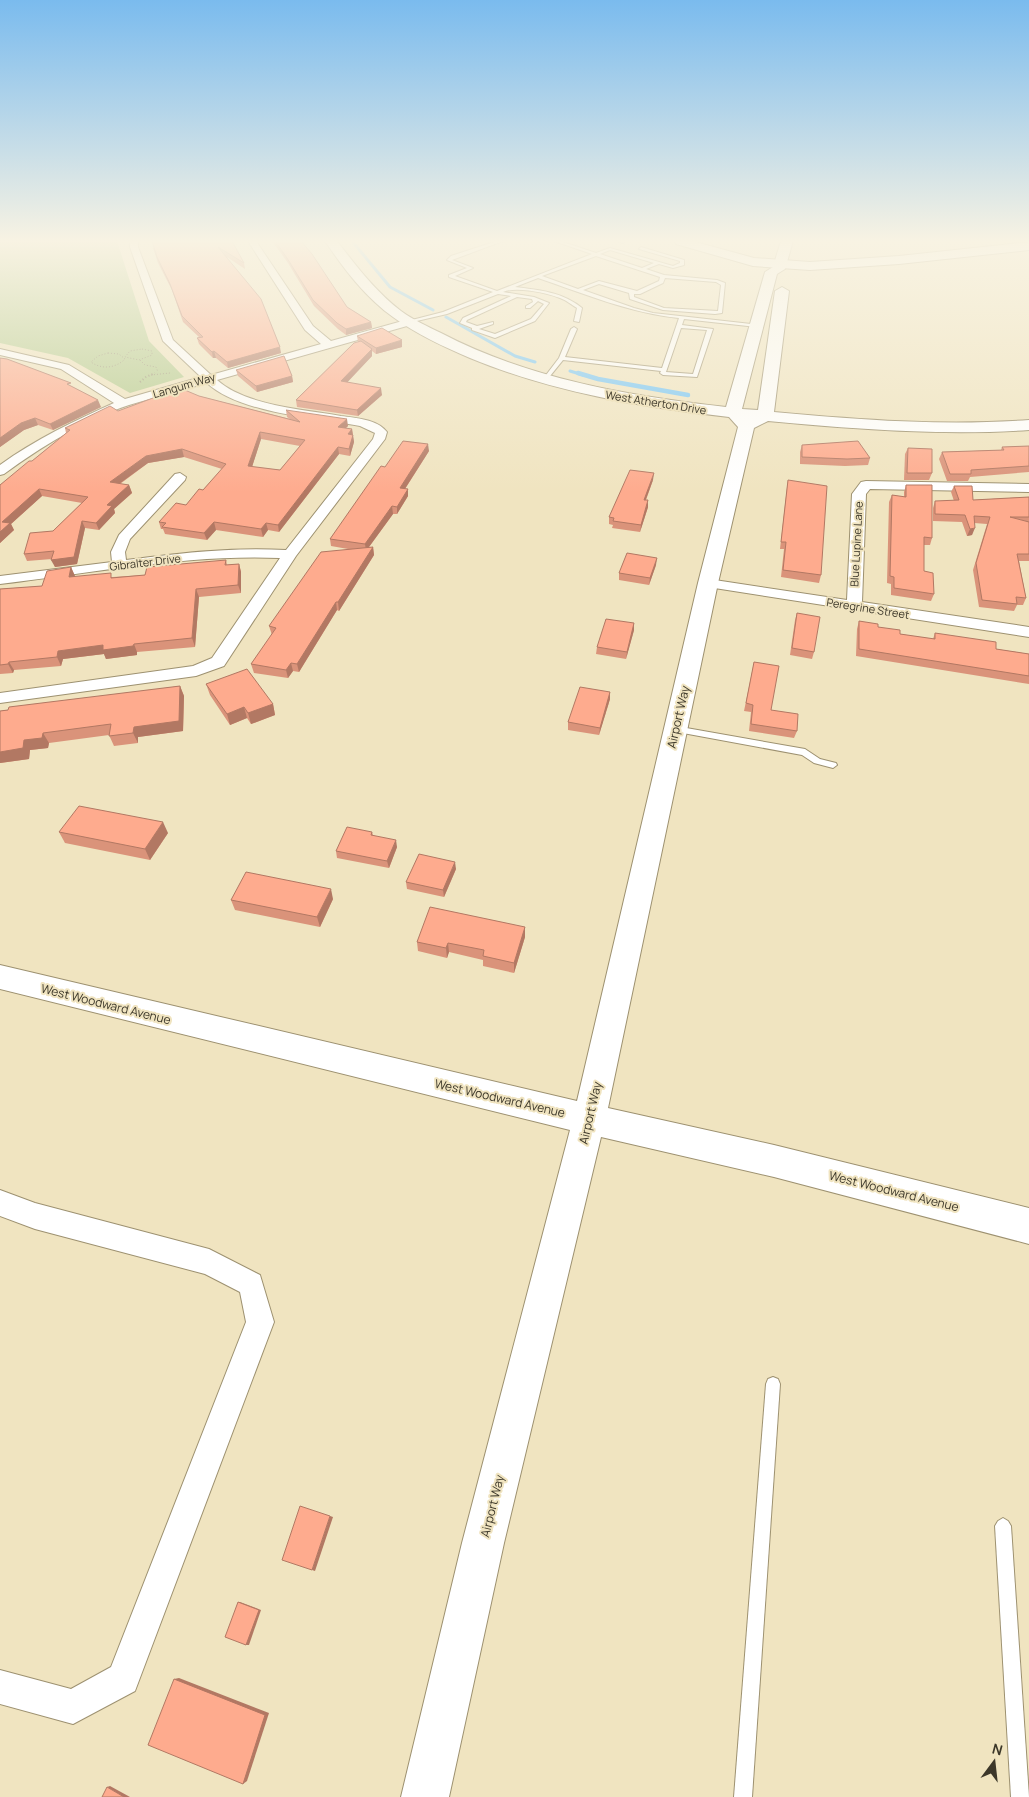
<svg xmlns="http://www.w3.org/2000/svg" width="1029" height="1797" viewBox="0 0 1029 1797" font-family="Manrope,sans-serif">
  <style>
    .green { fill: #b6cc90 }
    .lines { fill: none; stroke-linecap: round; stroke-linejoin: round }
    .stream-far1 { stroke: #75c6f8; stroke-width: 3 }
    .stream { stroke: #75c6f8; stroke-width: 4.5 }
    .lane-casing { stroke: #9d9170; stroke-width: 2 }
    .street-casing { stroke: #9d9170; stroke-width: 2 }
    .secondary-casing { stroke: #9d9170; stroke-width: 2 }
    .highway-casing { stroke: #9d9170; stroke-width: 2 }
    .path-far1 { stroke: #9d947a; stroke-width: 1; stroke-dasharray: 1 2; stroke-linecap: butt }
    .path { stroke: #9d947a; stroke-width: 2; stroke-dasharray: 1 2.5; stroke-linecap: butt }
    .lane { fill: #fff; fill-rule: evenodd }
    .street { fill: #fff; fill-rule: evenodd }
    .secondary { fill: #fff; fill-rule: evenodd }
    .highway { fill: #fff; fill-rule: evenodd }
    .wall { fill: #da937a; fill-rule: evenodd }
    .shaded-wall { fill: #b27863 }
    .building { fill: #feab8e; stroke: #b27863; fill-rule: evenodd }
    .labels { text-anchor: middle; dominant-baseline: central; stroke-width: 4; stroke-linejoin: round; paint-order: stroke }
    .far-street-label { font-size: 11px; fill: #3c3729; stroke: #f0e4c0 }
    .street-label { font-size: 12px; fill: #3c3729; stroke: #f0e4c0 }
  </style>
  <rect width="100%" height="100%" fill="#f0e4c0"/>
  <polygon class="green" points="0,241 117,241 149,341 184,377 130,393 68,358 0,343"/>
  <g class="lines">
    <g class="stream-far1">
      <polyline points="352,241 390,287 433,310"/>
      <polyline points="446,317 515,356 535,362"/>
      <polyline points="570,371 583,375"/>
    </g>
    <polyline class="stream" points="578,373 598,379 688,395"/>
    <g class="lane-casing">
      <g id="lane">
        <path d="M497,241H503L452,260L473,268L455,276L497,291L592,254L554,241H560L596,253L610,248L673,266L680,263V261L639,249L641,247L684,260V265L673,268L659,264L646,269L664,275L717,280L725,283L722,313L715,314L663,310L630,299L629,293L599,284L583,290L634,308L653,313L760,325L757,327L684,319L682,325L713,329L697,377L663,375L660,373L661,371L563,360L546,381L543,379L559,358L571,329L574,327L577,329L565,357L662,368L679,318C630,313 585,294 538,278L515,287C539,290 563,292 582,308L579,322L574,321L577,308C572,305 566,300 560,298C547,293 516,286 503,292L534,297L549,303L535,321L495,338L472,330V328L460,323L463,318L511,296L498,294L447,314L408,323V321L443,312L493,292L449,277V275L467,268L447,260L451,256ZM610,250L654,263L642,268L600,254ZM596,256L660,277L659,281L637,291L599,281L578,289L542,276ZM665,278L716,282L721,285L718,311L664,308L634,297V294H640L663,283ZM517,297L532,299L533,302L526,306V308H530L538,301L544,304L531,319L495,334L479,329L493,324V322L477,326L466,322L467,320ZM681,328L707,330L693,374L666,372Z"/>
        <polygon points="617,241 623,241 624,242 622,243"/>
        <polygon points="675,726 805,749 820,759 836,763 837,765 833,768 814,763 802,755 672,731 671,729 672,727"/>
        <polygon points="773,1377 778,1379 780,1384 752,1797 734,1797 766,1384 768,1379"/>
        <polygon points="1003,1518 1008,1521 1011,1526 1029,1797 1011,1797 995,1526 998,1521"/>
      </g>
    </g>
    <g class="street-casing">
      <g id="street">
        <path d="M130,241H138V247L173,340L211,375L321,344L305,330L248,241H256L313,326L331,341L406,320H414V324L217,380C246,406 303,409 341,416C356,418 377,419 387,432L385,439L296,556L224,666L196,676L0,703V693L193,666L212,658L280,558C188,554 92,573 0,584V576L112,562L111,552L119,535L175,474L180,473L186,477L185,480L130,539L125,552L126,560C181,553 231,547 286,550L373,439L375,433L360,426C316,418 239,413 207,383C181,390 155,397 129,405C86,419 41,447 4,474L0,475V465C36,439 74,421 114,403L61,369L0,355V349L69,365L125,399L201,377L163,341L130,247Z"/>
        <polygon points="866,481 1029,484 1029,492 870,489 866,494 862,602 1029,627 1029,637 708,587 703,586 701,583 703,580 708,579 847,600 852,494 861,482"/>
        <polygon points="0,1190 35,1203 209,1249 260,1275 274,1322 135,1691 73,1724 0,1704 0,1670 71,1689 111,1667 246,1322 240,1292 205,1274 35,1229 0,1216"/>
      </g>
    </g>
    <g class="secondary-casing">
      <path id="secondary" d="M325,241H337C356,266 376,292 401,311C413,320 427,326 441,333C529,379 629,396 726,407L765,272L773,267L781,241H793L785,269L777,274L742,409L758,410L775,291L782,287L789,291L774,412C859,420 943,426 1029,420V430C942,436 855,429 768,421L754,428L718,583L608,1108L774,1145L1029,1208V1244L774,1177L601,1137L504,1543L449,1797H401L462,1543L570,1130L0,989V965L577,1101L698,583L738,427L729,417C641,407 552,392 470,358C444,347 416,334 393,317C365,297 344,269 325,241Z"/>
    </g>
    <g class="highway-casing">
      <polygon id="highway" points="674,241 692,241 754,258 810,262 899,256 1029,242 1029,250 899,264 810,270 753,266 676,244"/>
    </g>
    <g class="path-far1">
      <polygon points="142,349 152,351 152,355 139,360 125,357 130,351"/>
      <path d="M108,353L119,354L125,359C116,368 102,370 91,362L98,356Z"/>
      <polyline points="140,360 145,365 156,367 158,372"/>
      <polyline points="151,375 170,373"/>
    </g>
    <polyline class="path" points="140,382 146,377 155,373"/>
    <use href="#lane" class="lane"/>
    <use href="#street" class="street"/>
    <use href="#secondary" class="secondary"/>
    <use href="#highway" class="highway"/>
  </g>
  <g class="wall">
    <polygon points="232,241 244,263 245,269 227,257 281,353 228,368 216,358 213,358 199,344 197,338 199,337 183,322 172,290 158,263 153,248"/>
    <polygon points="272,241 301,241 347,307 371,322 372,328 346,335 338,329 314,306 288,263"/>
    <polygon points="357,336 402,347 376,354 372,351 372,356 347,382 382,395 358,416 297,407 296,400 358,342"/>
    <polygon points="0,358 72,387 101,407 53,430 38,425 24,430 0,447"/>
    <polygon points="236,370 292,376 293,382 257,392 238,376"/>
    <path d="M199,396L290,419L287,417L286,410L348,426L346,428L352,429L353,436L354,442L350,456L339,454L279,532L268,530L263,537L216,530L207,540L165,534L163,529H161L159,522L186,505L203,490L222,469L184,457L148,463L120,484L129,485L132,493L114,509L115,513L99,530L85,528L77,564L55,567L52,559L27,561L24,554L53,531L82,503L42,496L11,524L14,530L0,543V485L32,461L66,433L65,428L118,411ZM261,439L300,446L280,470L252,467Z"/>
    <polygon points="802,445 870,458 868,465 845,466 800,464 800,452"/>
    <polygon points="1029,446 1029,472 970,477 968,481 947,481 939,459 942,452 1001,450 1002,447"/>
    <polygon points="908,448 932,473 929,480 904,480 905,454"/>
    <polygon points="429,451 405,489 408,496 397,514 393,514 369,547 373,547 374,555 339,611 337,610 299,672 293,671 288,678 254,673 251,664 272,635 269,626 348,549 331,546 330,539 385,467"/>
    <polygon points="653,480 646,500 648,507 640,532 612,528 613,525 609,524 609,517"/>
    <polygon points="788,480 821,575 819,583 781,577 784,549 780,549 787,487"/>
    <polygon points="906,485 932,538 930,545 924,545 924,571 934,594 931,601 891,595 891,584 887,583 889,502 892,495 904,497 904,492"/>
    <polygon points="954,486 973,500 1029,497 1029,561 1019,561 1026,598 1023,605 1017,605 1014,611 979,607 973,570 987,524 974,523 972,535 967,536 962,522 933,521 933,508 935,501 954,501 951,492"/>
    <polygon points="226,560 227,565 239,564 241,572 241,593 199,597 195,647 137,652 137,655 106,659 104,654 63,659 61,666 14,670 13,673 0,674 0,589 42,586 71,567 75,577 113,577 145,575"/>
    <polygon points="656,565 649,585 619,580 619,573"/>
    <polygon points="797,613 814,652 812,659 790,655 795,620"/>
    <polygon points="859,621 900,634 933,639 935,633 996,649 1029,654 1029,684 856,656 857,629"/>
    <polygon points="634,623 634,630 626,659 596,654 597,647"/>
    <polygon points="754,662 771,710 797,731 794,738 749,731 751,712 744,711"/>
    <polygon points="206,684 273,704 275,715 251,724 247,718 230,725 210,695"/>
    <polygon points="180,686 184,696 183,731 138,737 138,743 114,746 109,735 49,743 48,748 30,750 29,759 0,763 0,711"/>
    <polygon points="610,692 610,699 599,735 568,730 568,722"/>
    <polygon points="59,832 168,833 150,860 65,843"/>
    <polygon points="372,832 373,835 397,847 389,868 337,858 336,851"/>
    <polygon points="456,869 444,897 407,889 406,882"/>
    <polygon points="333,899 320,927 235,910 231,900"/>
    <polygon points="525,927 525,937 514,973 483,966 483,960 449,952 447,958 418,951 417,942"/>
  </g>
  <g class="shaded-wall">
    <polygon points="371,322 372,328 346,335 346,329"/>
    <polygon points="402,340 402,347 376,354 376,348"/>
    <polygon points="280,347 281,353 228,368 227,362"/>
    <polygon points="372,349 372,356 342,388 341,381"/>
    <polygon points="214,351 216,358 213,358 212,352"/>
    <polygon points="292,376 293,382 257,392 256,386"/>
    <polygon points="381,388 382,395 358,416 357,410"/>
    <polygon points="98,400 101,407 53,430 50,424"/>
    <polygon points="35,418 38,425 24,430 0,447 0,438 21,423"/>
    <polygon points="347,419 348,426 339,434 338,427"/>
    <polygon points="352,429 354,442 350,456 348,434"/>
    <polygon points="260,432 261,439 250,473 248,466"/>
    <polygon points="428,444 429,451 401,495 400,488"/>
    <polygon points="338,447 339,454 279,532 278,525"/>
    <polygon points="182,449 184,457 148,463 112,489 110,482 146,456"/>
    <polygon points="654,473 653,480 643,507 644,500"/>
    <polygon points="129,485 132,493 114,509 115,513 99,530 96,523 107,505"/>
    <polygon points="39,489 42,496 11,524 14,530 0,543 0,532 2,522"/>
    <polygon points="408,489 408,496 397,514 397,507"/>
    <polygon points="648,500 648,507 640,532 641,525"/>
    <polygon points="392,506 393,514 366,551 365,544"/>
    <polygon points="82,521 85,528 77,564 55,567 51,560"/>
    <polygon points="214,522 216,530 207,540 204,533"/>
    <polygon points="266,523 268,530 263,537 261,529"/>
    <polygon points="975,528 972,535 967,536 970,529"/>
    <polygon points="373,547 374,555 339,611 338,602"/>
    <polygon points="657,558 656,565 649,585 650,578"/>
    <polygon points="239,564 241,572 241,593 238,585"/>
    <polygon points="71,567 75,576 73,586 69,577"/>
    <polygon points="196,589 199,597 195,647 192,638"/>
    <polygon points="336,602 337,610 299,672 297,664"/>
    <polygon points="634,623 634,630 626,659 627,652"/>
    <polygon points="134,644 137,652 137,655 106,659 104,654 63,659 61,666 57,657 58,651 103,645"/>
    <polygon points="9,662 14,670 13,673 8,664"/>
    <polygon points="291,663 293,671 288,678 286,670"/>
    <polygon points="180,686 184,696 183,731 138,737 138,743 133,733 134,727"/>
    <polygon points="610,692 610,699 599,735 600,728"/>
    <polygon points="273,704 275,715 251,724 248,713"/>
    <polygon points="244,707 247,718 230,725 227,714"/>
    <polygon points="43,733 49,743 48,748 30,750 29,759 0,763 0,752 24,740"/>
    <polygon points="163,822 168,833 150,860 145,849"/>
    <polygon points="396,840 397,847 389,868 387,861"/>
    <polygon points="455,862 456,869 444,897 443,890"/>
    <polygon points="331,889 333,899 320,927 317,917"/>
    <polygon points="525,927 525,937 514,973 514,963"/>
    <polygon points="448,943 449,952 447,958 446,948"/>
    <polygon points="330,1516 333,1517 315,1571 312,1570"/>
    <polygon points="238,1602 240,1602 261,1610 249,1645 246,1645"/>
    <polygon points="179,1678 269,1713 247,1781 243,1784 174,1679"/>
    <polygon points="110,1786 130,1797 124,1797 107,1787"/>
  </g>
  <g class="building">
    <polygon points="152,241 232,241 244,263 218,247 261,299 280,347 227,362 214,351 212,352 197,338 203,337 182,316 170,284 157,257"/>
    <polygon points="275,241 301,241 312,254 347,307 371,322 346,329 337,323 313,300 287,258"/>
    <polygon points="382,328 402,340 376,348 357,336"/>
    <polygon points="361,341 372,349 341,381 381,388 357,410 296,400 354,343"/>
    <polygon points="284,356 292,376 256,386 236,370"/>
    <polygon points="0,358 7,359 71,383 67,384 98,400 50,424 35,418 21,423 0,438"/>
    <path d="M180,388L199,396L300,422L286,410L347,419L338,427L352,429L348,434L353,435L349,449L338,447L278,525L266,523L261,529L214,522L204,533L162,527L166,523L159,522L176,503L186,505L199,489L203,490L226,464L182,449L146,456L110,482L129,485L107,505L112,506L96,523L82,521L74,557L51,560L54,551L24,554L30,533L53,531L88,497L39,489L2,522L10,523L0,532V485L29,461H32L70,430L65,428L110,406L118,411ZM260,432L305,440L280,470L248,466Z"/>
    <polygon points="403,441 428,444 400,488 408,489 397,507 392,506 365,544 330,539 381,466 385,467"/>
    <polygon points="858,441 870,458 847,459 802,457 802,445"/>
    <polygon points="1029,446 1029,466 971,470 971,474 950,474 942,452 1004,450 1002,447"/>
    <polygon points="908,448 932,449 932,473 907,473"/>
    <polygon points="630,470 654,473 644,500 648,500 641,525 613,521 614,518 609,517"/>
    <polygon points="788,480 827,486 821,575 783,570 786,542 781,542"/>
    <polygon points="906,485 932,485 932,538 924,537 924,571 933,573 934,594 894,588 894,577 890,576 892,495 906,497"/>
    <polygon points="954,486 972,486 973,500 1029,497 1029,517 1010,517 1029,522 1029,554 1017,554 1026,598 1016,597 1017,604 982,600 976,563 990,517 974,516 975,528 970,529 965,515 935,514 935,501 959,500"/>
    <polygon points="373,547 338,602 336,602 297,664 291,663 286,670 251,664 276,628 269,626 321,552"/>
    <polygon points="627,553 657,558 650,578 619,573"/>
    <polygon points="226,560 225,565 239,564 238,585 196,589 192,638 134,644 133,646 103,650 103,645 58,651 57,657 9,662 8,664 0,665 0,589 42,586 47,571 71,567 69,577 111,573 111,578 145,575 147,567"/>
    <polygon points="797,613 820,617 814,652 792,648"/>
    <polygon points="606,619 634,623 627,652 597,647"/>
    <polygon points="859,621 878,624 878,627 900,630 900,634 935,639 935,633 996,642 996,649 1029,654 1029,676 859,649"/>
    <polygon points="754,662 779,666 771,710 798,714 797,731 751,724 753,705 746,703"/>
    <polygon points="247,669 273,704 248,713 244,707 227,714 206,684"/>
    <polygon points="180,686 179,721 134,727 133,733 109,736 111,724 43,733 42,738 24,740 23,748 0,752 0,711 8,710 9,707"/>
    <polygon points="580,687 610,692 600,728 568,722"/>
    <polygon points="79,806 163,822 145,849 59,832"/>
    <polygon points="347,827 372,832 371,835 396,840 387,861 336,851"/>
    <polygon points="419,854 455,862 443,890 406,882"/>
    <polygon points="246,872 331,889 317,917 231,900"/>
    <polygon points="430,907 525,927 514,963 483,956 484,950 448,943 446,948 417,942"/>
    <polygon points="300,1506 330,1516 312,1570 282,1560"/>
    <polygon points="238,1602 259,1610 246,1645 225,1637"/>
    <polygon points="174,1679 265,1715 243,1784 148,1745"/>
    <polygon points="107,1787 124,1797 102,1797"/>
  </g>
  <linearGradient id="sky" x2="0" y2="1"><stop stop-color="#7abbee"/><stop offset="0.49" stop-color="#f8f3e3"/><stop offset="1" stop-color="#f8f3e3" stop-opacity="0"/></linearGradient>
  <rect width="1029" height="492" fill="url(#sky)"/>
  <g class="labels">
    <g class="far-street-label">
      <text transform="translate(184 385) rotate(-16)">Langum Way</text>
      <text transform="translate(656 402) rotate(9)">West Atherton Drive</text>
      <text transform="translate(856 544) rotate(-87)">Blue Lupine Lane</text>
      <text transform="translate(145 562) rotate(-7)">Gibralter Drive</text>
      <text transform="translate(868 608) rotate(9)">Peregrine Street</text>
    </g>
    <g class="street-label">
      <text transform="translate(678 717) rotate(-77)">Airport Way</text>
      <text transform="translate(106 1004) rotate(14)">West Woodward Avenue</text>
      <text transform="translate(500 1098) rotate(13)">West Woodward Avenue</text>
      <text transform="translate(590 1113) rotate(-77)">Airport Way</text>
      <text transform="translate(894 1191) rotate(14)">West Woodward Avenue</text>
      <text transform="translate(492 1506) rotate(-76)">Airport Way</text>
    </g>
  </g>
  <g transform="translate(994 1762) rotate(15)" stroke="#f0e4c0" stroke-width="4" paint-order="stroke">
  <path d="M0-4L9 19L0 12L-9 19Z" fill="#3c3729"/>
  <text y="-8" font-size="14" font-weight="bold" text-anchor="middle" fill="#3c3729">N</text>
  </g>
</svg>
